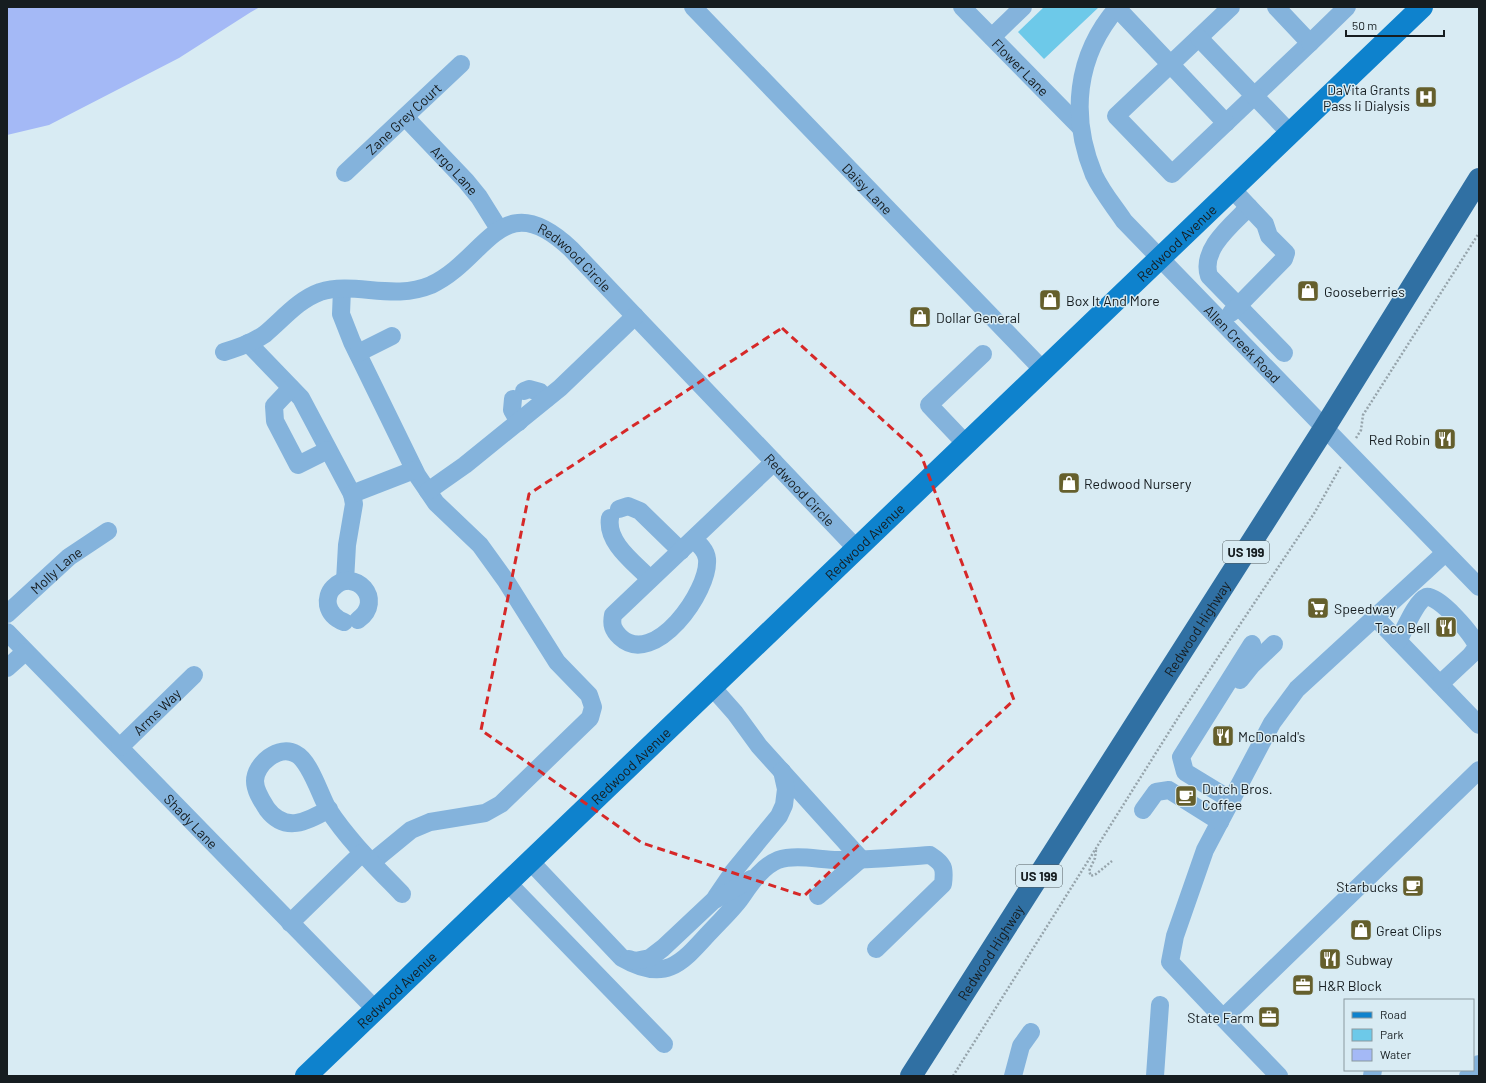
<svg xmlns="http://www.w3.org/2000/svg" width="1486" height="1083" viewBox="0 0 1486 1083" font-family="Barlow,sans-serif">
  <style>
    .green { fill: #6dc9e9 }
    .water { fill: #a4b9f6 }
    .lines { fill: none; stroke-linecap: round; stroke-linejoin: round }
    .path { stroke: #96a4ab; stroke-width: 2.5; stroke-dasharray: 2 2; stroke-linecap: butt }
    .minor { stroke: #84b3dc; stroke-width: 18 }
    .major { stroke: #0e82cd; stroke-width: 22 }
    .highway { stroke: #3070a3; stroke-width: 22 }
    .marked { fill: none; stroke: #d62828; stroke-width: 3; stroke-dasharray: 8 5; stroke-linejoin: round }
    .labels { text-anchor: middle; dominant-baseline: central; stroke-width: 3; stroke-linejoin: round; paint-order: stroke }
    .shield { fill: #d8ebf3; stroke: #505b5f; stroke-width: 1 }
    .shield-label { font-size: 13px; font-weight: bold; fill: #161d20 }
    .street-label { font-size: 14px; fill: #161d20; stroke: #d8ebf3 }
    .poi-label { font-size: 14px; fill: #161d20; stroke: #d8ebf3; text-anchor: start }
  </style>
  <rect width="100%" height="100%" fill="#d8ebf3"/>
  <polygon class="green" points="1044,7 1099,7 1044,59 1018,32"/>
  <polygon class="water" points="9,7 260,7 251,12 179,58 49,125 7,135 7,8"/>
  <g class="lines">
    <g class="path">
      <polyline points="1356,438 1361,430 1363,415 1479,233"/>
      <polyline points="1096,850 1095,858 1089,871 1091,876 1096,874 1112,861"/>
      <polyline points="953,1076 1181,713 1315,512 1341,466"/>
    </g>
    <g class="minor">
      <path id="s1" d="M693,7L1043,370"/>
      <path id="s2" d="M962,7L1080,127"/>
      <path id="s3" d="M1118,7C1075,56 1070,117 1094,175C1102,192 1114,206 1124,221L1479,587"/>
      <polyline points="1231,7 1116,116 1172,174 1310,43 1276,7"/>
      <polyline points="1117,8 1226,123"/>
      <polyline points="992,37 1023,7"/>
      <polyline points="1199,38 1290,133"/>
      <polyline points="1310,43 1347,7"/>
      <path id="s4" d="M405,117L466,181L479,197L499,229"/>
      <path id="s5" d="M345,173L461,64"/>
      <path d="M1249,207C1233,224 1200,249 1209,276L1284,353"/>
      <polyline points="342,289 341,314 352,342 417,475 436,503 480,545 506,581 557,662 589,695 593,707 590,718 501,804 485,813 430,822 411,830 372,862"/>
      <polyline points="1231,313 1284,259 1286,253 1269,236 1265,224 1232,189"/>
      <polyline points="248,343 301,398 352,494 354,504 347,545 345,581"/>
      <path id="s6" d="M224,352C238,348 252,343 265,334C283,319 298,300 320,292C354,281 393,301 431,285C487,259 501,183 571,249L856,548"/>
      <polyline points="358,353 392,336"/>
      <polyline points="291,388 274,406 275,421 298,465 328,450"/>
      <polyline points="524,391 529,389 540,392 546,399"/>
      <polyline points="513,399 512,410 519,422"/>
      <polyline points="966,444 929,405 983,354"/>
      <polyline points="428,491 465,465 560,388 635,316"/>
      <polyline points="352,494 414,470"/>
      <polyline points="619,509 628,506 640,511 681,551"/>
      <path d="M610,518C606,543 635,563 650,579"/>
      <path d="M693,539C699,544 706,550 707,559C710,591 654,669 620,637C613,630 611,625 613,615L774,462"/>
      <polyline points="1445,553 1297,689 1272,723 1205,850 1175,936 1170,962 1223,1018 1479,770"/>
      <path id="s7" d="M7,614L69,557L108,531"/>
      <polyline points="1376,618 1479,725"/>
      <path d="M344,622C336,619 330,614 328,605C327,599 329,592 333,588C354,566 386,600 358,620"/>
      <path id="s8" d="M7,632L375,1009"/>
      <path d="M1398,641C1404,631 1416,601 1426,597C1437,593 1475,636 1477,647L1471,655L1440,684"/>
      <polyline points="7,668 25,652"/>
      <polyline points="1240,680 1252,665 1274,644"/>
      <polyline points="712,687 735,713 759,746 861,859"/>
      <path id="s9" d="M120,747L194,675"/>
      <polyline points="1231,800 1185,772 1181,757 1252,644"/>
      <path d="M329,809C307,822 285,833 267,809C262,801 255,791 255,781C255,764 279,744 296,754C310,761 320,795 328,809C348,840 376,867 402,894"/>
      <polyline points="1143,810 1156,792 1169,790 1220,822"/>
      <path d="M530,861L622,958C665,983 681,964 709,933C719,922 731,911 740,899C750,885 761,867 778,860C796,854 820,860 838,860C869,860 899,857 930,855C944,864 945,868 943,884L876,949"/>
      <polyline points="507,882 664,1044"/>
      <polyline points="818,896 861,859"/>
      <polyline points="716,897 733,872 779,816 784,805 786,789 782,771"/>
      <polyline points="290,923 362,853"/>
      <polyline points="629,959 635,961 650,958 663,948 713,901 751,879"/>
      <polyline points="1223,1018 1279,1076"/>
      <polyline points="1013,1076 1021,1046 1031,1032"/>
      <polyline points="1155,1076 1160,1005"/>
      <polyline points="1372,1076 1373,1070"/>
      <polyline points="1468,1076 1479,1064"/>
    </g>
    <path class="major" id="s10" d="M306,1076L1422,7"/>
    <path class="highway" id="s11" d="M911,1076L1325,427L1479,179"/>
  </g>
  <path class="marked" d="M782,328L921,455L1014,700L804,896L642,843L481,730L529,494Z"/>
  <defs>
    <g id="hospital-square" transform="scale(1.15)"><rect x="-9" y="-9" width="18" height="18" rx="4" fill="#655f2c" stroke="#d8ebf3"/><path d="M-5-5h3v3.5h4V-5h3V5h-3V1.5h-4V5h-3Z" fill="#fff"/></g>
    <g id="shop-square" transform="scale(1.15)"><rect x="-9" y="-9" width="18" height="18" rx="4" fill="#655f2c" stroke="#d8ebf3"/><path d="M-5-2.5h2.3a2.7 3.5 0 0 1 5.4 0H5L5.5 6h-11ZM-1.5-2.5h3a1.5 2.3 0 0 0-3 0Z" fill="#fff"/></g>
    <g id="restaurant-square" transform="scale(1.15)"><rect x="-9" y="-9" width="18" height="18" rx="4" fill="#655f2c" stroke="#d8ebf3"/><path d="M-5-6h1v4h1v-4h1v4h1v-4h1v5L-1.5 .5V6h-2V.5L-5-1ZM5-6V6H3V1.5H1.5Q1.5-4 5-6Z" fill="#fff"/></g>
    <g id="supermarket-square" transform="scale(1.15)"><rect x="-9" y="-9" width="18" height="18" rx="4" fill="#655f2c" stroke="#d8ebf3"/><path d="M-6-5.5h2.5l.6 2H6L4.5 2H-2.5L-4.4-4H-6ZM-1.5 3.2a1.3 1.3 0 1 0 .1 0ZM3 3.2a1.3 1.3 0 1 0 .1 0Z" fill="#fff"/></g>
    <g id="cafe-square" transform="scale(1.15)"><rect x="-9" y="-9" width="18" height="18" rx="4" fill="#655f2c" stroke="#d8ebf3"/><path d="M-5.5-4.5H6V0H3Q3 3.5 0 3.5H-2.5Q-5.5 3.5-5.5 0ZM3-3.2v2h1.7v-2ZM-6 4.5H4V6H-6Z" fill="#fff"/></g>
    <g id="office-square" transform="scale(1.15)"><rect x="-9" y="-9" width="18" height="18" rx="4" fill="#655f2c" stroke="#d8ebf3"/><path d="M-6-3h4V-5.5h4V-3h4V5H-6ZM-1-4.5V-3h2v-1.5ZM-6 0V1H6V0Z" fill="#fff"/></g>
  </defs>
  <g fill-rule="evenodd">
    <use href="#hospital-square" x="1426" y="97"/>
    <use href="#shop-square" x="1308" y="291"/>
    <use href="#shop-square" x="1050" y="300"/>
    <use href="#shop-square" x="920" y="317"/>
    <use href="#restaurant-square" x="1445" y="439"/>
    <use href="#shop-square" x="1069" y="483"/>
    <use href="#supermarket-square" x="1318" y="608"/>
    <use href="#restaurant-square" x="1446" y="627"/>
    <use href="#restaurant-square" x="1223" y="736"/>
    <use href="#cafe-square" x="1186" y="796"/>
    <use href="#cafe-square" x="1413" y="886"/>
    <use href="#shop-square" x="1361" y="930"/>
    <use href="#restaurant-square" x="1330" y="959"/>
    <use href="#office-square" x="1303" y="985"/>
    <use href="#office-square" x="1269" y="1017"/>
  </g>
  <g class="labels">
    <g class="shield">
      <rect x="1223" y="541" width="46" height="22" rx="3"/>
      <rect x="1016" y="865" width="46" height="22" rx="3"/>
    </g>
    <g class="shield-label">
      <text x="1246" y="552">US 199</text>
      <text x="1039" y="876">US 199</text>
    </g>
    <g class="street-label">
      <text stroke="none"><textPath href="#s2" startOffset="84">Flower Lane</textPath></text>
      <text stroke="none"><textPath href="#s5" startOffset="80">Zane Grey Court</textPath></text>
      <text stroke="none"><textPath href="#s4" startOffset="73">Argo Lane</textPath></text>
      <text stroke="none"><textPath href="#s1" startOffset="252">Daisy Lane</textPath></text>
      <text stroke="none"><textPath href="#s10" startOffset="1205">Redwood Avenue</textPath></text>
      <text stroke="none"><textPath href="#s6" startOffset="404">Redwood Circle</textPath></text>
      <text stroke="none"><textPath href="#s3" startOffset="405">Allen Creek Road</textPath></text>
      <text stroke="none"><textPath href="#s6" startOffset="728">Redwood Circle</textPath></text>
      <text stroke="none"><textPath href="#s10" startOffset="773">Redwood Avenue</textPath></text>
      <text stroke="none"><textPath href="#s7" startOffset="66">Molly Lane</textPath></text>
      <text stroke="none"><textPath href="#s11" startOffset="531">Redwood Highway</textPath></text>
      <text stroke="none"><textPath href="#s9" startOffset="51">Arms Way</textPath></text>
      <text stroke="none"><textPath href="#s10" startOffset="449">Redwood Avenue</textPath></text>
      <text stroke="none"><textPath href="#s8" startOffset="264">Shady Lane</textPath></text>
      <text stroke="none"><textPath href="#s11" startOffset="147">Redwood Highway</textPath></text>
      <text stroke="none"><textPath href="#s10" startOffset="125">Redwood Avenue</textPath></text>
    </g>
    <g class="poi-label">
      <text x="1410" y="89" text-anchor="end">DaVita Grants<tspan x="1410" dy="16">Pass Ii Dialysis</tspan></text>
      <text x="1324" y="291">Gooseberries</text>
      <text x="1066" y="300">Box It And More</text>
      <text x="936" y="317">Dollar General</text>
      <text x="1430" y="439" text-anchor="end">Red Robin</text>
      <text x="1084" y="483">Redwood Nursery</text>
      <text x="1334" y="608">Speedway</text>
      <text x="1430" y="627" text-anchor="end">Taco Bell</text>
      <text x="1238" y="736">McDonald's</text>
      <text x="1202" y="788">Dutch Bros.<tspan x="1202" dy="16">Coffee</tspan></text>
      <text x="1398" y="886" text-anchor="end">Starbucks</text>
      <text x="1376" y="930">Great Clips</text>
      <text x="1346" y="959">Subway</text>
      <text x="1318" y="985">H&amp;R Block</text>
      <text x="1254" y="1017" text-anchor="end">State Farm</text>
    </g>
  </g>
  <rect width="1486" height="1083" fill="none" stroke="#161d20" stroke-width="16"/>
  <rect x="1344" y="999" width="130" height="72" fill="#d8ebf3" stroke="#8a999f"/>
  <rect x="1352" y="1012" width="20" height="6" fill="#0e82cd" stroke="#8a999f"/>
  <text x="1380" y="1019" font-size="12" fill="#161d20">Road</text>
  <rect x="1352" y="1029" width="20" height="12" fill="#6dc9e9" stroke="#8a999f"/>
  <text x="1380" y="1039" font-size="12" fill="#161d20">Park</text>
  <rect x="1352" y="1049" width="20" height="12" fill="#a4b9f6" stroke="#8a999f"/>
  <text x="1380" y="1059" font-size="12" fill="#161d20">Water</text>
  <path d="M1346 30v6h98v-6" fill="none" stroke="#161d20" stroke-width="2"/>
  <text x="1352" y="30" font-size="12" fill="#161d20" stroke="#d8ebf3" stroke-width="3" paint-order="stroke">50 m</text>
</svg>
